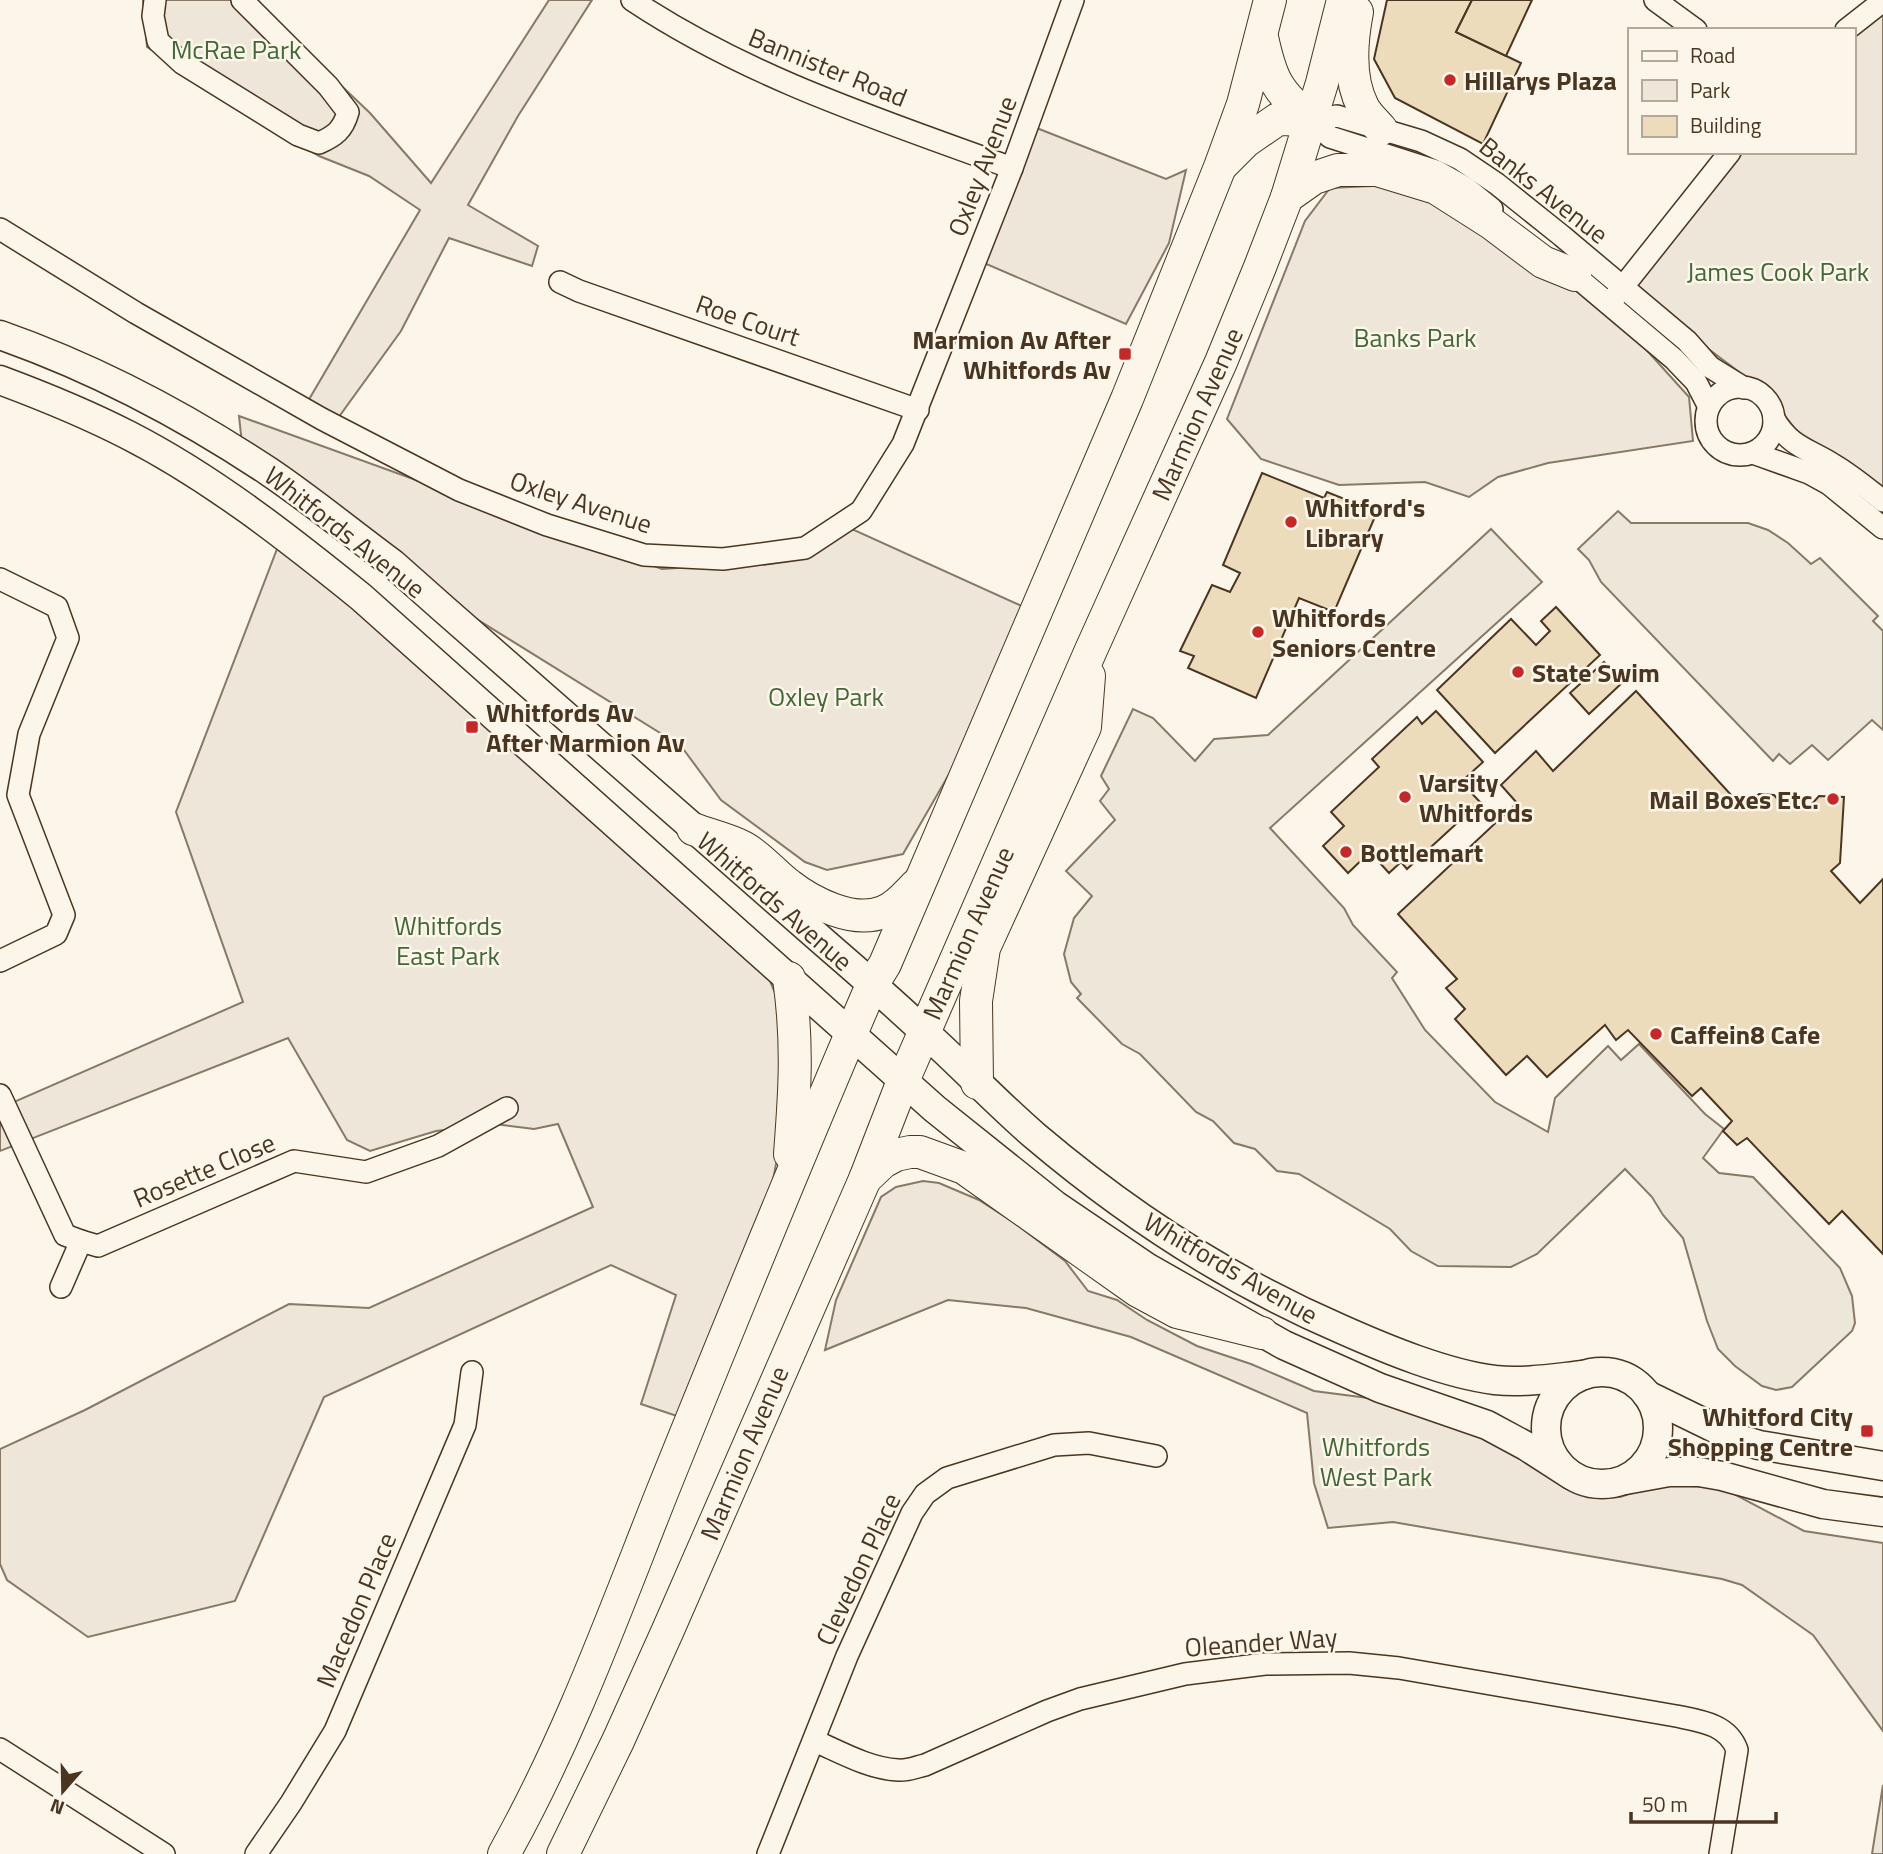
<svg xmlns="http://www.w3.org/2000/svg" width="1883" height="1854" viewBox="0 0 1883 1854" font-family="'Titillium Web',sans-serif">
  <style>
    .green { fill: #ede6d9; stroke: #887966; stroke-width: 2 }
    .parking { fill: #ede7d9; stroke: #887966; stroke-width: 2 }
    .building { fill: #ecdcbc; stroke: #4a3520; stroke-width: 2 }
    .lines { fill: none; stroke-linecap: round; stroke-linejoin: round }
    .minor-casing { stroke: #4a3520; stroke-width: 24 }
    .major-casing { stroke: #4a3520; stroke-width: 31 }
    .highway-casing { stroke: #4a3520; stroke-width: 34 }
    .minor { stroke: #fbf6e9; stroke-width: 21 }
    .major { stroke: #fbf6e9; stroke-width: 28 }
    .highway { stroke: #fbf6e9; stroke-width: 32 }
    .poi-dot { fill: #c62828; stroke: #fbf6e9; stroke-width: 2.5 }
    .labels { text-anchor: middle; dominant-baseline: central; stroke-width: 5; stroke-linejoin: round; paint-order: stroke }
    .park-label { font-size: 26px; fill: #436837; stroke: #fbf6e9 }
    .street-label { font-size: 26px; fill: #4a3520; stroke: #fbf6e9 }
    .poi-label { font-size: 26px; font-weight: bold; fill: #4a3520; stroke: #fbf6e9; text-anchor: start }
  </style>
  <rect width="100%" height="100%" fill="#fbf6e9"/>
  <g class="green">
    <polygon points="143,0 251,0 370,113 431,183 549,0 592,0 518,116 468,205 538,246 532,266 449,238 401,331 338,418 304,408 420,210 369,176 319,156 147,47"/>
    <polygon points="1883,7 1883,494 1800,435 1767,393 1630,290 1741,152 1853,152 1853,34"/>
    <polygon points="1029,125 1166,179 1186,170 1169,243 1126,324 977,260"/>
    <polygon points="1456,182 1605,304 1689,397 1693,441 1548,463 1498,477 1469,497 1425,482 1339,485 1261,459 1227,419 1305,221 1330,188"/>
    <polygon points="239,416 662,569 769,562 852,529 1026,608 967,743 903,854 827,870 805,862 721,800 681,746 454,605 242,444"/>
    <polygon points="287,523 764,966 782,1010 781,1137 769,1202 683,1418 641,1404 676,1295 611,1265 324,1397 235,1601 88,1637 7,1580 0,1564 0,1449 85,1410 289,1304 369,1308 593,1207 558,1124 534,1129 495,1124 436,1131 370,1151 347,1140 288,1038 0,1151 0,1108 243,1002 176,812"/>
    <polygon points="923,1181 939,1183 979,1200 1013,1222 1065,1261 1088,1291 1117,1300 1147,1320 1197,1346 1251,1364 1314,1391 1438,1407 1507,1441 1577,1492 1620,1497 1657,1485 1721,1487 1804,1531 1883,1543 1883,1731 1813,1635 1742,1585 1722,1579 1393,1522 1328,1528 1314,1483 1307,1413 1131,1337 1026,1308 948,1300 825,1350 836,1300 881,1197 896,1187"/>
    <polygon points="1883,1785 1883,1854 1872,1854"/>
  </g>
  <g class="parking">
    <polygon points="1618,511 1631,523 1748,523 1768,530 1788,543 1811,564 1820,558 1878,616 1873,621 1883,631 1883,730 1872,720 1828,760 1812,745 1790,764 1779,754 1773,761 1601,582 1589,560 1578,549"/>
    <polygon points="1491,529 1542,582 1270,828 1344,908 1353,925 1397,972 1392,978 1425,1030 1495,1102 1548,1132 1555,1098 1608,1046 1621,1060 1639,1044 1705,1114 1724,1129 1703,1158 1719,1173 1753,1177 1840,1268 1852,1296 1855,1323 1852,1331 1792,1387 1776,1390 1762,1386 1735,1366 1718,1349 1707,1321 1683,1238 1663,1215 1652,1197 1625,1169 1537,1254 1511,1267 1438,1266 1411,1251 1390,1229 1299,1174 1277,1171 1255,1149 1234,1143 1213,1121 1196,1112 1140,1054 1122,1044 1077,998 1081,994 1071,982 1064,954 1074,918 1092,896 1066,871 1115,820 1100,801 1109,789 1101,776 1133,709 1153,718 1195,761 1214,739 1268,735"/>
  </g>
  <g class="building">
    <polygon points="1387,0 1472,0 1456,32 1521,63 1483,144 1395,98 1374,59"/>
    <polygon points="1472,0 1532,0 1506,56 1456,32"/>
    <polygon points="1262,473 1324,498 1327,492 1377,512 1334,612 1299,598 1256,698 1188,668 1194,656 1180,651 1212,585 1230,592 1240,573 1223,565"/>
    <polygon points="1556,607 1600,655 1495,753 1437,690 1511,619 1536,645 1550,631 1541,621"/>
    <polygon points="1604,662 1623,682 1589,714 1570,693"/>
    <polygon points="1636,691 1743,808 1759,794 1774,795 1781,803 1811,805 1819,796 1844,797 1840,863 1831,871 1860,903 1883,879 1883,1254 1842,1211 1829,1224 1747,1138 1737,1145 1723,1131 1732,1121 1701,1088 1692,1096 1628,1030 1616,1040 1605,1025 1547,1077 1527,1056 1506,1075 1455,1019 1465,1009 1446,988 1457,979 1398,914 1517,803 1501,785 1536,751 1553,771"/>
    <polygon points="1436,711 1483,762 1461,782 1480,802 1407,869 1401,862 1389,873 1370,852 1348,873 1323,846 1344,826 1331,812 1379,767 1372,759 1417,717 1422,724"/>
  </g>
  <g class="lines">
    <g class="minor-casing">
      <g id="minor">
        <path d="M155,0L153,16L158,41L182,63L298,135L319,143C335,136 343,130 348,112L328,86L242,0"/>
        <path d="M632,0C749,78 881,120 1012,168"/>
        <polyline points="1655,0 1696,30"/>
        <polyline points="1846,30 1883,1"/>
        <polyline points="1311,120 1337,116 1421,141 1460,159 1497,184 1562,236 1687,341 1710,367 1744,388"/>
        <polyline points="1311,120 1330,137 1436,171 1466,188 1492,209"/>
        <polyline points="0,229 136,313 322,419 459,490 547,525 644,555 723,559 805,548 861,511 903,444 1012,168 1073,0"/>
        <polyline points="1566,268 1674,359 1696,382 1709,407"/>
        <polyline points="560,282 579,291 918,410"/>
        <polyline points="1614,298 1730,152"/>
        <circle cx="1740" cy="421" r="34"/>
        <path d="M1774,419C1790,447 1809,449 1834,465C1851,475 1867,488 1883,501"/>
        <polyline points="1753,453 1809,473 1829,484 1883,528"/>
        <polyline points="0,579 57,607 68,638 29,734 18,795 64,915 56,934 0,961"/>
        <polyline points="0,1095 65,1235 81,1241"/>
        <polyline points="61,1287 81,1241 98,1246 294,1161 366,1172 438,1146 507,1108"/>
        <path d="M815,1741C840,1752 870,1769 898,1770C907,1771 916,1767 925,1765L1047,1711L1080,1699L1185,1674L1265,1664L1349,1663L1399,1668L1676,1716C1700,1721 1728,1724 1737,1750L1720,1854"/>
        <polyline points="0,1749 164,1854"/>
        <polyline points="256,1854 291,1803 335,1731 465,1425 472,1372"/>
        <polyline points="768,1854 847,1656 912,1513 925,1494 947,1478 1054,1445 1089,1443 1156,1456"/>
      </g>
    </g>
    <g class="major-casing">
      <g id="major">
        <path d="M0,335C94,368 185,416 268,471C311,500 351,533 393,564C537,692 682,819 827,945C863,976 898,1007 932,1039C967,1071 999,1105 1035,1136C1127,1214 1230,1281 1341,1329C1386,1349 1446,1374 1495,1380C1525,1383 1554,1378 1584,1375"/>
        <path d="M0,380C43,396 87,414 128,435C212,478 288,538 361,597L935,1109L1055,1205L1148,1268L1284,1345L1380,1388L1487,1425L1526,1446L1571,1475"/>
        <circle cx="1602" cy="1428" r="56"/>
        <polyline points="1647,1395 1735,1438 1759,1445 1883,1466"/>
        <polyline points="1625,1480 1669,1472 1699,1472 1722,1476 1823,1504 1883,1512"/>
      </g>
    </g>
    <g class="highway-casing">
      <g id="highway">
        <path d="M1357,12C1351,43 1348,78 1363,107C1367,115 1375,122 1381,129"/>
        <path d="M1262,37C1271,79 1277,92 1311,120"/>
        <polyline points="1223,164 1246,141 1278,119 1311,120"/>
        <polyline points="1287,197 1314,178 1338,170 1377,170 1436,188 1491,223 1543,262 1575,275"/>
        <path d="M693,829C709,835 728,839 743,847C760,856 774,874 789,885C812,903 854,924 883,912C897,907 906,895 916,885"/>
        <path d="M789,978C798,1042 795,1090 790,1154"/>
        <polyline points="977,1083 976,1001 984,948 1085,727 1089,676"/>
        <polyline points="865,1179 883,1162 896,1155 910,1152 920,1152 964,1168 1138,1291 1177,1312 1262,1333"/>
        <path d="M504,1854C568,1740 613,1616 661,1495C730,1324 799,1154 872,985L885,964L1127,399L1220,167L1243,104L1270,0"/>
        <polyline points="563,1854 618,1741 668,1630 865,1179 903,1081 1091,650 1221,362 1260,267 1287,197 1322,83 1343,0"/>
      </g>
    </g>
    <use href="#minor" class="minor"/>
    <use href="#major" class="major"/>
    <use href="#highway" class="highway"/>
  </g>
  <g class="poi-dot">
    <circle cx="1450" cy="80" r="7"/>
    <rect x="1118" y="347" width="14" height="14" rx="3.5"/>
    <circle cx="1291" cy="522" r="7"/>
    <circle cx="1258" cy="632" r="7"/>
    <circle cx="1518" cy="672" r="7"/>
    <rect x="465" y="720" width="14" height="14" rx="3.5"/>
    <circle cx="1405" cy="797" r="7"/>
    <circle cx="1833" cy="799" r="7"/>
    <circle cx="1346" cy="852" r="7"/>
    <circle cx="1656" cy="1034" r="7"/>
    <rect x="1860" y="1424" width="14" height="14" rx="3.5"/>
  </g>
  <g class="labels">
    <g class="park-label">
      <text x="236" y="49">McRae Park</text>
      <text x="1778" y="271">James Cook Park</text>
      <text x="1415" y="337">Banks Park</text>
      <text x="826" y="696">Oxley Park</text>
      <text x="448" y="925">Whitfords<tspan x="448" dy="30">East Park</tspan></text>
      <text x="1376" y="1446">Whitfords<tspan x="1376" dy="30">West Park</tspan></text>
    </g>
    <g class="street-label">
      <text transform="translate(828 67) rotate(22)">Bannister Road</text>
      <text transform="translate(982 166) rotate(-69)">Oxley Avenue</text>
      <text transform="translate(1544 190) rotate(38)">Banks Avenue</text>
      <text transform="translate(748 320) rotate(19)">Roe Court</text>
      <text transform="translate(1197 414) rotate(-66)">Marmion Avenue</text>
      <text transform="translate(581 502) rotate(18)">Oxley Avenue</text>
      <text transform="translate(345 532) rotate(38)">Whitfords Avenue</text>
      <text transform="translate(775 901) rotate(41)">Whitfords Avenue</text>
      <text transform="translate(968 933) rotate(-66)">Marmion Avenue</text>
      <text transform="translate(204 1170) rotate(-23)">Rosette Close</text>
      <text transform="translate(1231 1268) rotate(30)">Whitfords Avenue</text>
      <text transform="translate(744 1453) rotate(-67)">Marmion Avenue</text>
      <text transform="translate(858 1569) rotate(-65)">Clevedon Place</text>
      <text transform="translate(356 1610) rotate(-67)">Macedon Place</text>
      <text transform="translate(1261 1642) rotate(-4)">Oleander Way</text>
    </g>
    <g class="poi-label">
      <text x="1464" y="80">Hillarys Plaza</text>
      <text x="1111" y="339" text-anchor="end">Marmion Av After<tspan x="1111" dy="30">Whitfords Av</tspan></text>
      <text x="1305" y="507">Whitford's<tspan x="1305" dy="30">Library</tspan></text>
      <text x="1272" y="617">Whitfords<tspan x="1272" dy="30">Seniors Centre</tspan></text>
      <text x="1532" y="672">State Swim</text>
      <text x="486" y="712">Whitfords Av<tspan x="486" dy="30">After Marmion Av</tspan></text>
      <text x="1419" y="782">Varsity<tspan x="1419" dy="30">Whitfords</tspan></text>
      <text x="1819" y="799" text-anchor="end">Mail Boxes Etc.</text>
      <text x="1360" y="852">Bottlemart</text>
      <text x="1670" y="1034">Caffein8 Cafe</text>
      <text x="1853" y="1416" text-anchor="end">Whitford City<tspan x="1853" dy="30">Shopping Centre</tspan></text>
    </g>
  </g>
  <rect x="1628" y="28" width="228" height="126" fill="#fbf6e9" stroke="#b4a999" stroke-width="2"/>
  <rect x="1642" y="51" width="35" height="10" fill="#fbf6e9" stroke="#b4a999" stroke-width="2"/>
  <text x="1690" y="63" font-size="21" fill="#4a3520">Road</text>
  <rect x="1642" y="80" width="35" height="21" fill="#ede6d9" stroke="#b4a999" stroke-width="2"/>
  <text x="1690" y="98" font-size="21" fill="#4a3520">Park</text>
  <rect x="1642" y="116" width="35" height="21" fill="#ecdcbc" stroke="#b4a999" stroke-width="2"/>
  <text x="1690" y="133" font-size="21" fill="#4a3520">Building</text>
  <g transform="translate(63 1791) rotate(200)" stroke="#fbf6e9" stroke-width="5" paint-order="stroke">
  <path d="M0-5L12 26L0 18L-12 26Z" fill="#4a3520"/>
  <text y="-10" font-size="19" font-weight="bold" text-anchor="middle" fill="#4a3520">N</text>
  </g>
  <path d="M1631 1812v10h145v-10" fill="none" stroke="#4a3520" stroke-width="3.5"/>
  <text x="1642" y="1812" font-size="21" fill="#4a3520" stroke="#fbf6e9" stroke-width="5" paint-order="stroke">50 m</text>
</svg>
